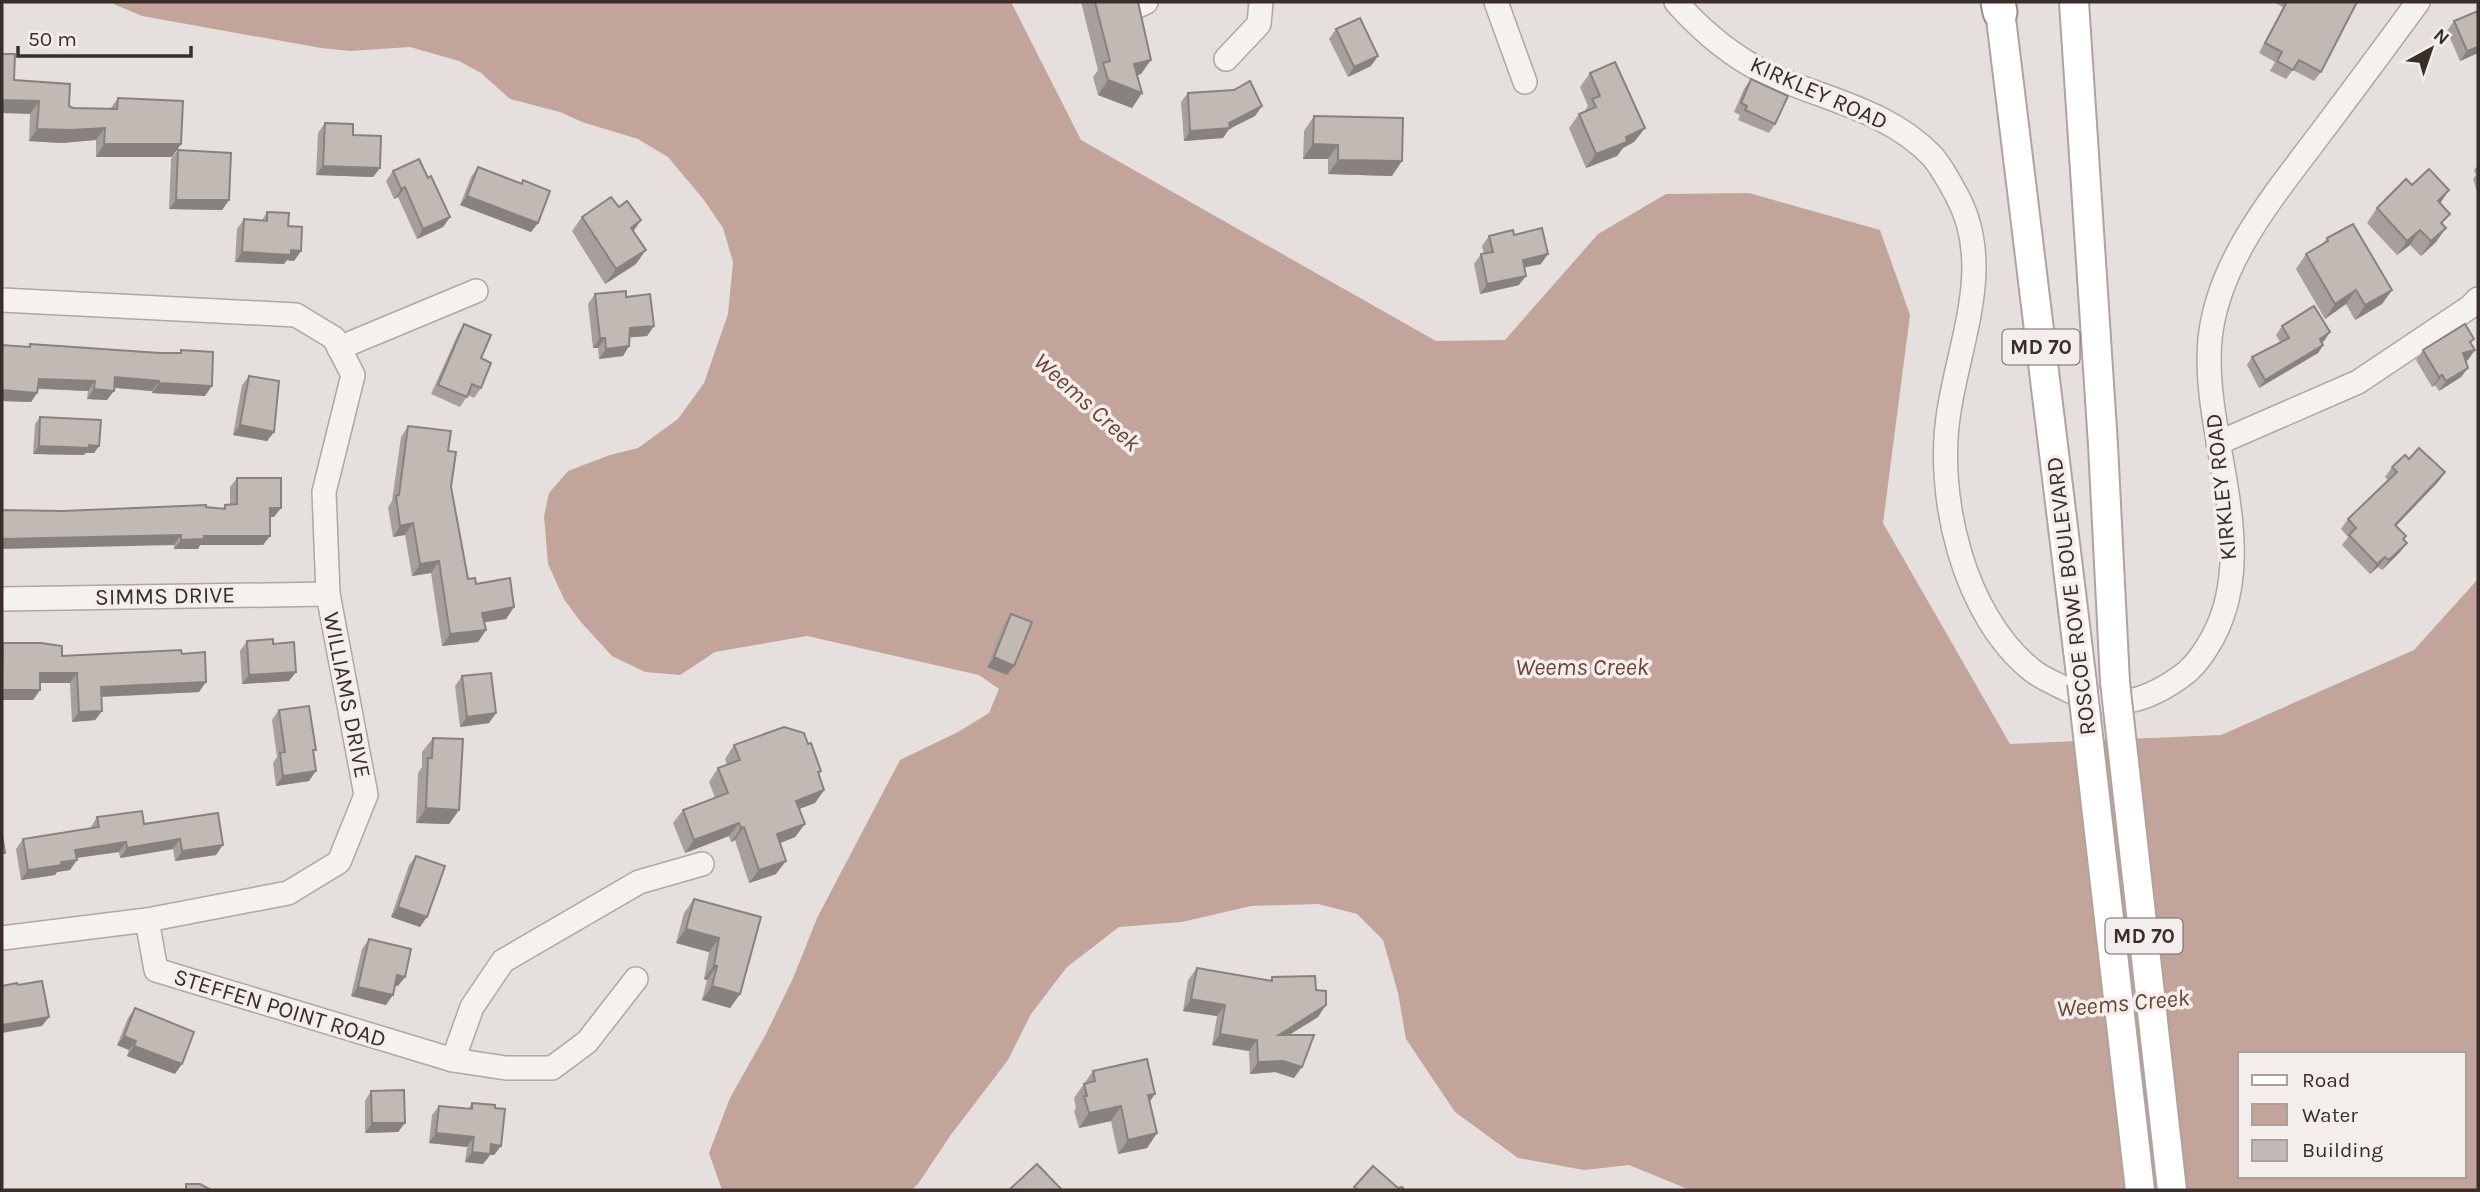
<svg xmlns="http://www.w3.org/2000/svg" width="2480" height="1192" viewBox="0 0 2480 1192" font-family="Karla,sans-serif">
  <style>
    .water { fill: #c3a49a; fill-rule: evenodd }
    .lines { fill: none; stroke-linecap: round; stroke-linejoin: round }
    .minor-casing { stroke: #aea7a3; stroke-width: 26 }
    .major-casing { stroke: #b0a39d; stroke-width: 32 }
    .highway-casing { stroke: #9b8c86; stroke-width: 37 }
    .minor { stroke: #f4f1ef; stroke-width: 23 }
    .major { stroke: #fff; stroke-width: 28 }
    .highway { stroke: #fff; stroke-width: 33 }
    .major-bridge-casing { stroke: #b0a39d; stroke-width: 32; stroke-linecap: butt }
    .major-bridge { stroke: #fff; stroke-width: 28 }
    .wall { fill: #a79f9c }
    .shaded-wall { fill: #88827f }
    .building { fill: #c2b9b5; stroke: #88827f; stroke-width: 2 }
    .labels { text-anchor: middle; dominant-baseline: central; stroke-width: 7; stroke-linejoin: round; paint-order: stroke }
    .shield { fill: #f3eeec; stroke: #726863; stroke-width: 2 }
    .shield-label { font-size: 21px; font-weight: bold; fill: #3a2e28 }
    .street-label { font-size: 23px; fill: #3a2e28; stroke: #f3eeec }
    .water-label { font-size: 24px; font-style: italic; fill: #6b4436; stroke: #f3eeec }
  </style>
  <rect width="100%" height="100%" fill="#e5e0dd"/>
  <path class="water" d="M109,2H1011L1081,140L1436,341L1505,340L1598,234L1666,194L1749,193L1880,230L1910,315L1883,523L2010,744L2221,735L2414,650L2478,579V1190H1690L1629,1165L1584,1170L1518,1158L1455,1112L1406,1039L1398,993L1383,940L1357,914L1318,904L1251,906L1182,922L1119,927L1067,967L1031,1014L1008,1060L950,1136L918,1184L911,1190H722L709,1153L730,1098L766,1034L794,976L817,918L900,760L958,732L989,713L999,689L979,675L807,636L715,652L680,675L645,672L612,656L580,621L564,599L548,564L544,516L549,493L568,471L610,455L638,448L678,419L704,383L728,314L733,262L723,228L704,200L668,157L638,139L582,122L560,112L510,99L481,73L459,61L410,47L350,51L321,48L142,16ZM2240,1054H2464V1176H2240Z"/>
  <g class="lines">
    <g class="minor-casing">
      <g id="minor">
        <polyline points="1140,2 1140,5 1146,2"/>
        <polyline points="1496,2 1525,82"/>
        <path d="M1676,2C1702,31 1731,56 1766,73C1822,99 1887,109 1932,156C1941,166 1949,181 1956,194C1995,263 1960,339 1949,411C1935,495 1963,616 2033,671C2042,678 2054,683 2064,688C2111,713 2147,703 2187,672C2199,661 2205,651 2213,637C2262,546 2201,435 2210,339C2218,262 2272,198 2317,138C2351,93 2385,47 2418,2"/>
        <polyline points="1226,59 1259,24 1261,2"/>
        <polyline points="2,300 296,315 334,338 353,375 324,492 328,594 366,795 339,862 288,893 147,920 2,938"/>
        <polyline points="339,348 476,291"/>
        <polyline points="2218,443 2358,382 2470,307 2478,299"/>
        <polyline points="2,599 328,594"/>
        <polyline points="147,920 156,970 453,1060 506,1068 552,1068 587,1042 636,979"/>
        <polyline points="453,1060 472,1007 503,961 639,882 702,864"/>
      </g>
    </g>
    <g class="major-casing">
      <g id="major">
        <polyline points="1999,2 2082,683"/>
        <polyline points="2074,2 2103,445 2115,682"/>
      </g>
    </g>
    <g class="highway-casing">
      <polyline id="highway" points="1998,2 2000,12"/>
    </g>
    <use href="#minor" class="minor"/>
    <use href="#major" class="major"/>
    <use href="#highway" class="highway"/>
    <g class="major-bridge-casing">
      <g id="major-bridge">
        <polyline points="2115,682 2172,1190"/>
        <polyline points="2082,683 2140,1190"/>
      </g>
    </g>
    <use href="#major-bridge" class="major-bridge"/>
  </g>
  <g class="wall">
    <polygon points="1073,2 1138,2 1141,74 1137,75 1142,93 1132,108 1098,95 1093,77 1098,70 1081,2 1074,4"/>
    <polygon points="2273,2 2357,2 2321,72 2314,81 2293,70 2286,79 2270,71 2275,62 2259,53 2283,7"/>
    <polygon points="2454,21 2478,53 2460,61 2447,31"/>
    <polygon points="1336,29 1371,66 1348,77 1329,39"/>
    <polygon points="1590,73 1645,128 1634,142 1623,148 1617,156 1586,168 1569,128 1579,114 1584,112 1588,106 1580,87"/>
    <polygon points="1751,79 1775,124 1769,133 1738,120 1740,115 1734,112 1744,89"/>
    <polygon points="14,80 73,108 110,109 118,98 181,144 172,157 96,157 96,140 61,143 29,141 30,114"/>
    <polygon points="1188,93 1255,116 1229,129 1223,138 1184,141 1181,102"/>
    <polygon points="1314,116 1392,176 1328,174 1328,159 1303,159 1304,131"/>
    <polygon points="325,123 353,135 380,168 373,177 316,175 318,133"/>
    <polygon points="178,150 229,200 222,210 169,209 171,159"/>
    <polygon points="2478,165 2478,195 2473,179 2476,175 2474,170"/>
    <polygon points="478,167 521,183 523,180 538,223 531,232 460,205 471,177"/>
    <polygon points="393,171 450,217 443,227 417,239 398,197 394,199 386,181"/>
    <polygon points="2412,185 2449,190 2440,203 2443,225 2436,242 2421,256 2410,245 2397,255 2367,223 2377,208"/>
    <polygon points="267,212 288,226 301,251 294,261 287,260 284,264 235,262 237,229 244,219 262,220"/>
    <polygon points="582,217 633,231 636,264 605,284 572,231"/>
    <polygon points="1514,235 1541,264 1525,267 1519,285 1480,294 1474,264 1481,254 1484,254 1482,246 1489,236"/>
    <polygon points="2327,238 2392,290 2382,304 2355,320 2346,304 2325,319 2296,269 2306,254 2322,245"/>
    <polygon points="595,294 626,297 654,326 647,336 630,337 629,346 623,356 599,359 598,348 593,348 588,304"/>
    <polygon points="464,324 481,358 481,388 474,398 468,395 460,407 431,394 458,334"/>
    <polygon points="2282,326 2324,341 2322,342 2323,345 2318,353 2259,388 2247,365 2252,357 2280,342 2276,335"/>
    <polygon points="30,344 160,353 179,353 181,350 205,396 152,393 152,391 114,388 107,400 87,399 88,391 38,389 37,393 31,402 2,401 2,345 28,347"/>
    <polygon points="2423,350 2468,360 2466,361 2468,368 2461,377 2439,391 2435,385 2432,387 2416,360"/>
    <polygon points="249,376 274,432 267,441 233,435 242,385"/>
    <polygon points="40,417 99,446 94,453 86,453 83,455 33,454 35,424"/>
    <polygon points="408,426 448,451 451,487 468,579 514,607 506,619 484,622 486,630 478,642 442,646 431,573 412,576 405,535 393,537 388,507 392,501 401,437"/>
    <polygon points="2409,459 2445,472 2438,482 2396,526 2406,536 2403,539 2407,543 2400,552 2382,570 2378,567 2370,574 2342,545 2348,537 2341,529 2348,519 2388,480 2385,477 2392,467"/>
    <polygon points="237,478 274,517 270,517 270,536 263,545 200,545 198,549 174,549 174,545 63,511 206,507 222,509 225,505 230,505 230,487"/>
    <polygon points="1011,614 1014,666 1007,675 987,667 1004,624"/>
    <polygon points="247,641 273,644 289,681 242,684 240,651"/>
    <polygon points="3,643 62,656 182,654 199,692 101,697 102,711 95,720 72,722 70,683 40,683 40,690 33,700 2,700"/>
    <polygon points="462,676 496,713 489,723 460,727 455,686"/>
    <polygon points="279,710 313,753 309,781 276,786 273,763 277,757 272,720"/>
    <polygon points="433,738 459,810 449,824 416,823 418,773 422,767 422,752"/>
    <polygon points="808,744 821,771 818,775 824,790 815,803 799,809 805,824 795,837 780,843 776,874 749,883 735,840 731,842 729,836 685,853 673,823 683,810 715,798 709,782 718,768 727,765 725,759 734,745"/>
    <polygon points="97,817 144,824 216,855 175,861 173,849 120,858 119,852 76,858 70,870 57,872 55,875 21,880 16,849 23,839 91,828 91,827"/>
    <polygon points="416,856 420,927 391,917 409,865"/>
    <polygon points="694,899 761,917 740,994 730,1008 702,1000 707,980 704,979 709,952 676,943 684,913"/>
    <polygon points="369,939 398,986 395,986 386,1005 351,996 362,949"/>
    <polygon points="1197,968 1270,980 1272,977 1316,990 1318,1017 1289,1035 1294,1078 1275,1072 1250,1074 1249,1051 1212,1045 1217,1016 1183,1011 1188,980"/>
    <polygon points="135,1008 175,1074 127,1056 129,1050 117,1045 128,1018"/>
    <polygon points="1093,1071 1155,1094 1150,1101 1157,1133 1147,1148 1118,1154 1111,1121 1079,1128 1074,1111 1076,1108 1074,1098"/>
    <polygon points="371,1091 405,1123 398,1132 365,1133 365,1101"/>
    <polygon points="472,1103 495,1108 501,1146 494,1155 490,1155 483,1164 465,1162 467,1147 429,1143 432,1115 439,1106 468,1109"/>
  </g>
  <g class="shaded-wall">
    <polygon points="2478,47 2478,53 2460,61 2467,51"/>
    <polygon points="1378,56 1371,66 1348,77 1354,67"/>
    <polygon points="1151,60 1141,74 1124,79 1134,64"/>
    <polygon points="1108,80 1142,93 1132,108 1098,95"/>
    <polygon points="2,100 39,101 30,114 2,113"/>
    <polygon points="1262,106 1255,116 1229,129 1223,138 1184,141 1190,131 1229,123"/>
    <polygon points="105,128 96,140 61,143 29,141 37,129"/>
    <polygon points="1645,128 1634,142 1623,148 1617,156 1586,168 1596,154"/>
    <polygon points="104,144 181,144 172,157 96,157"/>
    <polygon points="1313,144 1338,145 1328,159 1303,159"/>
    <polygon points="1338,160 1402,161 1392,176 1328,174"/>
    <polygon points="323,166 380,168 373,177 316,175"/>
    <polygon points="405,187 398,197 394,199 401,189"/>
    <polygon points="2449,190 2439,205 2438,201"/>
    <polygon points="467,196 538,223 531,232 460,205"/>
    <polygon points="176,200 229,200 222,210 169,209"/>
    <polygon points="450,217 443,227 417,239 423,229"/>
    <polygon points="641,220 631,235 631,228"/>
    <polygon points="2446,228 2436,242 2421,256 2431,241"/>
    <polygon points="2420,230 2410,245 2397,255 2407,241"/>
    <polygon points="291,250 301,251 294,261 287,260 284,264 235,262 242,252"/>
    <polygon points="646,250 636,264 605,284 616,269"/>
    <polygon points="1548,254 1541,264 1516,269 1523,260"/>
    <polygon points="1526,276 1519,285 1480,294 1487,284"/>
    <polygon points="2356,290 2346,304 2325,319 2335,304"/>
    <polygon points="2392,290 2382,304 2355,320 2365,305"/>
    <polygon points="654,326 647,336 623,338 630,328"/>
    <polygon points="2330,332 2324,341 2314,347 2320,339"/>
    <polygon points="600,338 605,338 598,348 593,348"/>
    <polygon points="2323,345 2318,353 2259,388 2265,380"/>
    <polygon points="629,346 623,356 599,359 606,349"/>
    <polygon points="2475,350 2468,360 2456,363 2463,353"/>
    <polygon points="2468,368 2461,377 2439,391 2446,381"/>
    <polygon points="2442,375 2435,385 2432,387 2439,377"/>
    <polygon points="115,377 159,381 152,391 108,387"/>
    <polygon points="39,379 95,381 88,391 32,388"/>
    <polygon points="159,383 212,386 205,396 152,393"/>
    <polygon points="94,389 114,391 107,400 87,399"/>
    <polygon points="2,390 37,393 31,402 2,401"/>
    <polygon points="240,425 274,432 267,441 233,435"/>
    <polygon points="89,445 99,446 94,453 86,453 83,455 33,454 39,446"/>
    <polygon points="2445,472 2438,482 2388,534 2395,525"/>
    <polygon points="270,508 281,508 274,517 263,517"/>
    <polygon points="413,523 405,535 393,537 400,526"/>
    <polygon points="181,535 174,545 2,549 2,539"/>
    <polygon points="204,536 270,536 263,545 200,545 198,549 174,549 181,540"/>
    <polygon points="2407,543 2400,552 2382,570 2389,560"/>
    <polygon points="2385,557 2378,567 2370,574 2377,564"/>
    <polygon points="439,561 431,573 412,576 420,564"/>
    <polygon points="514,607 506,619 474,624 482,613"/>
    <polygon points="486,630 478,642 442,646 450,634"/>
    <polygon points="994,657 1014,666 1007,675 987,667"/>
    <polygon points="296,672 289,681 242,684 249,675"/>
    <polygon points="40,673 77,673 70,683 33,683"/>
    <polygon points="206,682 199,692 94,697 101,687"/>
    <polygon points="2,690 40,690 33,700 2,700"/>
    <polygon points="102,711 95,720 72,722 79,712"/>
    <polygon points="496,713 489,723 460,727 467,717"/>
    <polygon points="316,771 309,781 276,786 283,776"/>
    <polygon points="824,790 815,803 786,814 796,801"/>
    <polygon points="426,808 459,810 449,824 416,823"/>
    <polygon points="739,823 729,836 685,853 694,840"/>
    <polygon points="805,824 795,837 768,848 777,834"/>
    <polygon points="744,827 735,840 731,842 741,828"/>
    <polygon points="180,839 173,849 120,858 127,848"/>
    <polygon points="126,842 119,852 68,859 75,850"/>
    <polygon points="223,845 216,855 175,861 182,851"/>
    <polygon points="77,860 70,870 57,872 55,875 21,880 28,870"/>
    <polygon points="786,861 776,874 749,883 759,870"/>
    <polygon points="398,907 427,917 420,927 391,917"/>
    <polygon points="686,929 719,938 709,952 676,943"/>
    <polygon points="714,965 717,966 707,980 704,979"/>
    <polygon points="397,975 405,977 398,986 390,985"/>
    <polygon points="712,986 740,994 730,1008 702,1000"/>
    <polygon points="358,987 393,995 386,1005 351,996"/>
    <polygon points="1191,999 1225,1005 1217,1016 1183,1011"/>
    <polygon points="1326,1005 1318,1017 1271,1046 1279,1035"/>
    <polygon points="49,1017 42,1026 2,1033 2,1025"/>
    <polygon points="1220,1034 1257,1040 1249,1051 1212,1045"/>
    <polygon points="124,1036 136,1041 129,1050 117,1045"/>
    <polygon points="134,1046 182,1064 175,1074 127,1056"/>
    <polygon points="1283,1061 1302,1067 1294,1078 1275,1072 1250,1074 1258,1062"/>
    <polygon points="1155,1094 1145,1108 1148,1095"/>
    <polygon points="1121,1106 1111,1121 1079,1128 1089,1113"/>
    <polygon points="372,1123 405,1123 398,1132 365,1133"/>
    <polygon points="436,1133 474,1137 467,1147 429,1143"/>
    <polygon points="1157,1133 1147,1148 1118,1154 1128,1140"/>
    <polygon points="491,1144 501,1146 494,1155 490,1155 483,1164 465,1162 472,1152"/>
  </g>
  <g class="building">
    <polygon points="1095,2 1138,2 1151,60 1134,64 1142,93 1108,80 1103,63 1110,61"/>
    <polygon points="2287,2 2357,2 2321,72 2299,60 2293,70 2277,61 2282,52 2265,43"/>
    <polygon points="2478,11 2478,47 2467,51 2454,21"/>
    <polygon points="1360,18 1378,56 1354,67 1336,29"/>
    <polygon points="2,54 15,54 14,80 70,84 69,106 73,108 117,109 118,98 183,101 181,144 104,144 105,128 70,130 37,129 39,101 2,100"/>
    <polygon points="1615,62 1645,128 1626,137 1627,142 1596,154 1579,114 1596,107 1592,99 1600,96 1590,73"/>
    <polygon points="1751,79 1788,96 1775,124 1745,110 1747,106 1741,103"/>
    <polygon points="1250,81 1262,106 1229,123 1230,128 1190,131 1188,93 1234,90"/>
    <polygon points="1314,116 1403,118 1402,161 1338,160 1338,145 1313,144"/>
    <polygon points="325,123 353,124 353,135 381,136 380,168 323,166"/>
    <polygon points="178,150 231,153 229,200 176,200"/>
    <polygon points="419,159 428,178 431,176 450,217 423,229 405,187 401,189 393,171"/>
    <polygon points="478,167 522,184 523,180 550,191 538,223 467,196"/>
    <polygon points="2429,169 2449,190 2438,201 2450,214 2441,223 2446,228 2431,241 2420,230 2407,241 2377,208 2406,179 2412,185"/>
    <polygon points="611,197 619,207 627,201 641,220 631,228 646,250 616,269 582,217"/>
    <polygon points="267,212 289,213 288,226 302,227 301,251 291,250 291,255 242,252 244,219 267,221"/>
    <polygon points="2353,224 2392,290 2365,305 2356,290 2335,304 2306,254 2328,241 2327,238"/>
    <polygon points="1542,228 1548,254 1523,260 1526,276 1487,284 1481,254 1493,252 1489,236 1513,230 1514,235"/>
    <polygon points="626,291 626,297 650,294 654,326 630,328 629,346 606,349 605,338 600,338 595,294"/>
    <polygon points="2314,306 2330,332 2320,339 2323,345 2265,380 2252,357 2289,338 2282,326"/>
    <polygon points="464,324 491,335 481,358 491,363 481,388 472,384 467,397 438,385"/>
    <polygon points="2465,324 2474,339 2470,342 2475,350 2463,353 2468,368 2446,381 2442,375 2439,377 2423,350"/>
    <polygon points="30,344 160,353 181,353 181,350 213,352 212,386 159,383 159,381 115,377 114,391 94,389 95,381 39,379 37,393 2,390 2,345 30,347"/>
    <polygon points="249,376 279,381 274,432 240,425"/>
    <polygon points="40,417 101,420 99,446 89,445 89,448 39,446"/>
    <polygon points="408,426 451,431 448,451 456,452 451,487 468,579 475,578 476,584 510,578 514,607 482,613 486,630 450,634 439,561 420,564 413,523 400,526 396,496 399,495"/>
    <polygon points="2419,448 2445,472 2395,525 2406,536 2403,539 2407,543 2389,560 2385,557 2377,564 2349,535 2356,528 2348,519 2397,472 2392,467 2405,455 2409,459"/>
    <polygon points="237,478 281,478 281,508 270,508 270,536 204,536 204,539 181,540 181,535 2,539 2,510 63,511 206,505 206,507 225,509 225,505 237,504"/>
    <polygon points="1011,614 1032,622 1014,666 994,657"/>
    <polygon points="273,639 273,644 294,642 296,672 249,675 247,641"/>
    <polygon points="3,643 41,643 62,646 62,656 181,650 182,654 205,652 206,682 101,687 102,711 79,712 77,673 40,673 40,690 2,690"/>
    <polygon points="491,673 496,713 467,717 462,676"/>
    <polygon points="309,706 316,750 313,750 316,771 283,776 280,753 285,752 279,710"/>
    <polygon points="784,727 804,733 808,744 811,743 821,771 818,772 824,790 796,801 805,824 777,834 786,861 759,870 744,827 741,828 739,823 694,840 683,810 728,793 718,768 740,760 734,745"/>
    <polygon points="433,738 463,739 459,810 426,808 428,758 432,758"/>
    <polygon points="142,811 144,824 218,813 223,845 182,851 180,839 127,848 126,842 75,850 77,860 61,862 62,865 28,870 23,839 99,827 97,817"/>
    <polygon points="2,834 5,853 2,853"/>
    <polygon points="416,856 445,866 427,917 398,907"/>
    <polygon points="694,899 761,917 740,994 712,986 717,966 714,965 719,938 686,929"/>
    <polygon points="369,939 411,949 405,977 397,975 393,995 358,987"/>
    <polygon points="1197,968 1272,981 1272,977 1315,976 1316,990 1326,991 1326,1005 1279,1035 1314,1035 1302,1067 1283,1061 1258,1062 1257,1040 1220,1034 1225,1005 1191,999"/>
    <polygon points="42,981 49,1017 2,1025 2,986 17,983 18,985"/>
    <polygon points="135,1008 194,1032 182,1064 134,1046 136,1041 124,1036"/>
    <polygon points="1147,1059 1155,1094 1148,1095 1157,1133 1128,1140 1121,1106 1089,1113 1084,1096 1087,1096 1084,1084 1095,1081 1093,1071"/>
    <polygon points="404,1090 405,1123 372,1123 371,1091"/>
    <polygon points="472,1103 495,1105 495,1108 505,1109 501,1146 491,1144 490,1154 472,1152 474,1137 436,1133 439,1106 472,1109"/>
    <polygon points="1037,1164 1062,1190 1009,1190"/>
    <polygon points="1373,1166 1398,1188 1402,1187 1405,1190 1358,1190 1354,1187"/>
    <polygon points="186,1184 200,1184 211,1190 186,1190"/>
  </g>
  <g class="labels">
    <g class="shield">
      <rect x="2002.5" y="329.5" width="77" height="35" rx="5"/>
      <rect x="2105.5" y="918.5" width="77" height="35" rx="5"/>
    </g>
    <g class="shield-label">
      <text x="2041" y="347">MD 70</text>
      <text x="2144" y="936">MD 70</text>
    </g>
    <g class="street-label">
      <text transform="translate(1819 93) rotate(24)">KIRKLEY ROAD</text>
      <text transform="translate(2221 487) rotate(-96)">KIRKLEY ROAD</text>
      <text transform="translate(165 596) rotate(-1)">SIMMS DRIVE</text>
      <text transform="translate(2071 596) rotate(-97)">ROSCOE ROWE BOULEVARD</text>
      <text transform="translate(347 695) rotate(79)">WILLIAMS DRIVE</text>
      <text transform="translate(280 1008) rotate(17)">STEFFEN POINT ROAD</text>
    </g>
    <g class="water-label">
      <text transform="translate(1087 402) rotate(42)">Weems Creek</text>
      <text x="1582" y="667">Weems Creek</text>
      <text transform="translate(2123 1003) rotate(-5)">Weems Creek</text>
    </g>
  </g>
  <rect width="2480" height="1192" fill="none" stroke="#3a2e28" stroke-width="7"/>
  <rect x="2238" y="1052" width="228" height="126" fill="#f3eeec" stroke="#a9a19e" stroke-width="2"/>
  <rect x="2252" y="1075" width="35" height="10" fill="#ffffff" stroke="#a9a19e" stroke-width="2"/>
  <text x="2302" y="1087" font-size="21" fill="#3a2e28">Road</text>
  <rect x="2252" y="1104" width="35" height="21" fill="#c3a49a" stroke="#a9a19e" stroke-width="2"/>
  <text x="2302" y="1122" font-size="21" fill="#3a2e28">Water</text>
  <rect x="2252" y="1140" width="35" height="21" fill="#c2b9b5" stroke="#a9a19e" stroke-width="2"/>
  <text x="2302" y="1157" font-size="21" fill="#3a2e28">Building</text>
  <g transform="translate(2431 49) rotate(40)" stroke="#f3eeec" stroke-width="5" paint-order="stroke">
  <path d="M0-5L12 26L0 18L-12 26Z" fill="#3a2e28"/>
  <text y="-10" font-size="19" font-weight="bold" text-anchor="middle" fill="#3a2e28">N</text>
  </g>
  <path d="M18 46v10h173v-10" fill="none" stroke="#3a2e28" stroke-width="3.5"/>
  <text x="28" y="46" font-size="21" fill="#3a2e28" stroke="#f3eeec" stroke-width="5" paint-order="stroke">50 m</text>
</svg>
